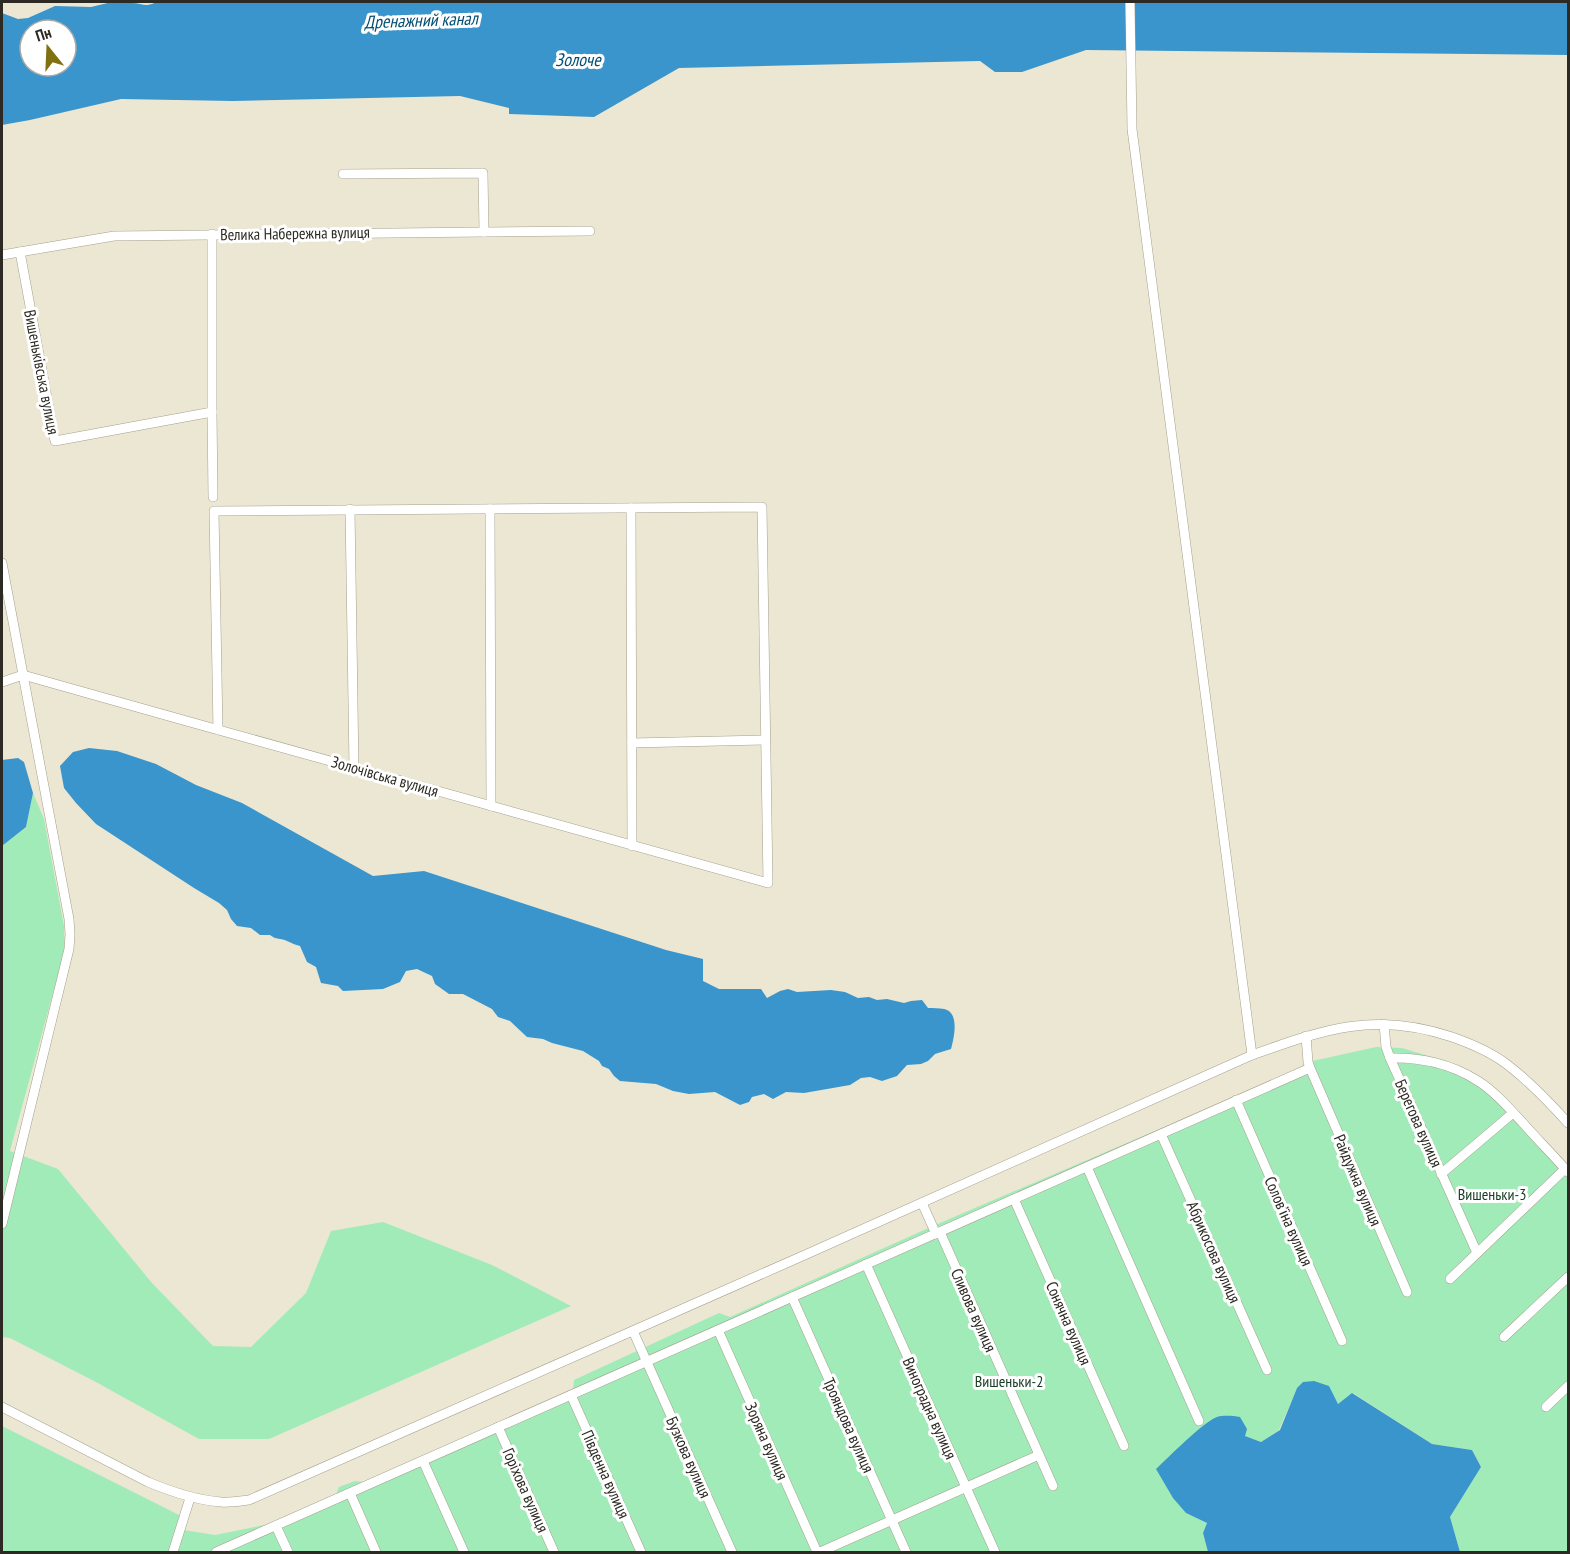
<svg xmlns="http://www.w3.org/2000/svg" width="1570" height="1554" viewBox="0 0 1570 1554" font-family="'PT Sans Narrow',sans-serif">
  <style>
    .green { fill: #a1ebb8 }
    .water { fill: #3995cc; fill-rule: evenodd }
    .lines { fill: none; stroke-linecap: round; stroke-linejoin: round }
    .minor-casing { stroke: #a5a08e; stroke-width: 10 }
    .minor { stroke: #fff; stroke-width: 9 }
    .labels { text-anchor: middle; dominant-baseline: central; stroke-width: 6; stroke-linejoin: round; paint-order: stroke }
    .street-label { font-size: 16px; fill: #2c2a22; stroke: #fff }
    .park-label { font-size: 16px; fill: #183d25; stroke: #fff }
    .water-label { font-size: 18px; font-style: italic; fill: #034e73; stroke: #fff }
  </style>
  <rect width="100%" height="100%" fill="#ece7d3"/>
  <g class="green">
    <polygon points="33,793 44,819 64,926 65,949 10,1151 58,1169 152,1283 213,1346 251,1347 306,1293 331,1231 383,1222 492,1265 571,1306 269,1439 199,1439 94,1381 10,1338 2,1337 2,846 26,827"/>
    <polygon points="1376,1047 1402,1048 1445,1061 1479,1078 1568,1167 1568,1552 1460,1552 1450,1517 1481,1467 1472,1450 1432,1444 1353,1393 1338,1404 1334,1397 1297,1388 1279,1430 1261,1442 1244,1436 1186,1513 1207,1523 1203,1533 1208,1552 2,1552 2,1426 187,1519 184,1530 215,1535 269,1524 336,1494 339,1487 355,1481 363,1482 573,1389 574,1380 719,1313 730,1317 933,1226 1290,1073 1308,1062"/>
  </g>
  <g class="water">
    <path d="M112,2C118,2 125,2 132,3C142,3 146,8 156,2H1568V55L1086,50L1022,72H995L980,61L679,68L594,117L509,114V108L460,96L233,101L121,99L30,120L2,125V13L18,19L28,18L55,6L91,7ZM30,30H66V66H30Z"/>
    <path d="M89,748L117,751L156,764L196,785L242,803L373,876L424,871L666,950L703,959V981L719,989H761L767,998L780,991L788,989L797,992L831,990L845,992L858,998L869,997L877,1000L887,999L904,1003L911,1001L922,1000L928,1008C933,1008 939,1008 944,1009C960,1012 954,1038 951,1049L935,1054L928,1061L921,1064L907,1065L897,1076L882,1081L870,1077L861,1078L850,1085L804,1093L786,1092L773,1099L764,1094L752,1097L749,1102L740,1105L715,1092L689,1094L673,1091L656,1084L620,1081L614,1076L609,1069L602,1066L599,1061L583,1051L552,1043L543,1039L527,1037L510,1021L498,1017L492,1009L463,994H449L435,984L432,976L417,969L406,971L400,982L383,989L343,991L338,986L321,983L316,967L307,962L300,946C295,945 292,943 287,941C281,938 276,940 270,935H260L251,928L237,926L231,919L227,910L219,903L194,888L96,824L76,803L64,788L60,766L73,752Z"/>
    <polygon points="18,758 24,762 33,793 26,827 2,846 2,760"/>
    <path d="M1314,1381L1329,1386L1338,1404L1352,1393L1432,1444L1472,1450L1481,1467L1450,1517L1460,1552H1208L1203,1533L1207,1523L1186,1513L1173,1498L1156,1469C1168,1458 1203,1422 1217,1417C1224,1415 1233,1416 1240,1417L1247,1429L1245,1436L1261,1442L1280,1430L1297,1388L1303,1382Z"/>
  </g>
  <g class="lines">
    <g class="minor-casing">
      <g id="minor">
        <polyline points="1130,2 1132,129 1252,1055"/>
        <polyline points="343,174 483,173 484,232"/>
        <polyline points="20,252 55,441 212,412 212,234"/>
        <polyline points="2,255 114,236 590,231"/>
        <polyline points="212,412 213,497"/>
        <polyline points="631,508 632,846"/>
        <polyline points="350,509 354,768"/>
        <polyline points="490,509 491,806"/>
        <polyline points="2,563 69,919 70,934 69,949 2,1224"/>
        <path d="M2,682L23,675C271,745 519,814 768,883L762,507L214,511L218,730"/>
        <polyline points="632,743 765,740"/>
        <polyline points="1384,1024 1386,1047 1390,1058 1477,1253"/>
        <polyline points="1306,1036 1308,1062 1310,1068 1407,1292"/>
        <path d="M1390,1058C1420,1057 1452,1064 1478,1081C1494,1091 1508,1107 1522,1122C1537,1139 1553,1155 1568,1172"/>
        <polyline points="1236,1100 1342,1341"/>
        <polyline points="1161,1134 1267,1370"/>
        <polyline points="1087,1167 1199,1421"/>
        <polyline points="1441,1174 1513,1113"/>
        <polyline points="1014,1199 1124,1446"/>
        <polyline points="922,1203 936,1234"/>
        <polyline points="940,1232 1053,1486"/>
        <polyline points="866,1264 995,1552"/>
        <polyline points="1450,1279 1565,1169"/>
        <polyline points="792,1297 906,1552"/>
        <polyline points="718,1330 817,1552"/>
        <polyline points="633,1331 732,1552"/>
        <polyline points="1504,1337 1568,1277"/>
        <polyline points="571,1395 641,1552"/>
        <path d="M2,1407L148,1482C172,1492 195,1500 221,1502C230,1503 240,1501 249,1500L807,1254L1252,1055C1325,1029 1375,1011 1452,1037C1472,1044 1493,1053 1509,1066C1531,1083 1550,1103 1568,1123"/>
        <polyline points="1546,1407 1568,1386"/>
        <polyline points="498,1427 554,1552"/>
        <polyline points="423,1461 464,1552"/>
        <polyline points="350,1493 376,1552"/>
        <polyline points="276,1526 288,1552"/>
        <polyline points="173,1552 190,1498"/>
        <polyline points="216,1552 1310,1068"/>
        <polyline points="820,1552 1039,1455"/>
      </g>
    </g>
    <use href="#minor" class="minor"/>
  </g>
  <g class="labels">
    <g class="street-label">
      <text transform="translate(295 233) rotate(-1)">Велика Набережна вулиця</text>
      <text transform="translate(42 372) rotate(79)">Вишеньківська вулиця</text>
      <text transform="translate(385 776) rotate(16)">Золочівська вулиця</text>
      <text transform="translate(1419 1123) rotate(66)">Берегова вулиця</text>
      <text transform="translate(1358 1180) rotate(67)">Райдужна вулиця</text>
      <text transform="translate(1289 1221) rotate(66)">Соловʼїна вулиця</text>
      <text transform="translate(1214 1252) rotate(66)">Абрикосова вулиця</text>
      <text transform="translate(974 1310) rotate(66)">Сливова вулиця</text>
      <text transform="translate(1069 1323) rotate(66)">Сонячна вулиця</text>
      <text transform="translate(930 1408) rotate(66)">Виноградна вулиця</text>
      <text transform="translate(849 1425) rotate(66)">Трояндова вулиця</text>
      <text transform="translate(767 1441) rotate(66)">Зоряна вулиця</text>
      <text transform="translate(689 1457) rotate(66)">Бузкова вулиця</text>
      <text transform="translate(606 1474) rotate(66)">Південна вулиця</text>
      <text transform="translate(526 1490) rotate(66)">Горіхова вулиця</text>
    </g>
    <g class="park-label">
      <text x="1492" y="1194">Вишеньки-3</text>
      <text x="1009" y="1381">Вишеньки-2</text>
    </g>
    <g class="water-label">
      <text transform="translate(421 20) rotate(-2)">Дренажний канал</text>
      <text x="578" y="59">Золоче</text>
    </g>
  </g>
  <rect width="1570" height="1554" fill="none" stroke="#2c2a22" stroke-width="6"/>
  <g transform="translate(48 48) rotate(342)"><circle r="28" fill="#ffffff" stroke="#abaaa7" stroke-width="1.5"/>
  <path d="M0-4.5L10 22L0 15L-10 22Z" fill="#81700f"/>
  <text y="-9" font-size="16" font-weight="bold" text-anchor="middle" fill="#2c2a22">Пн</text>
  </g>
</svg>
